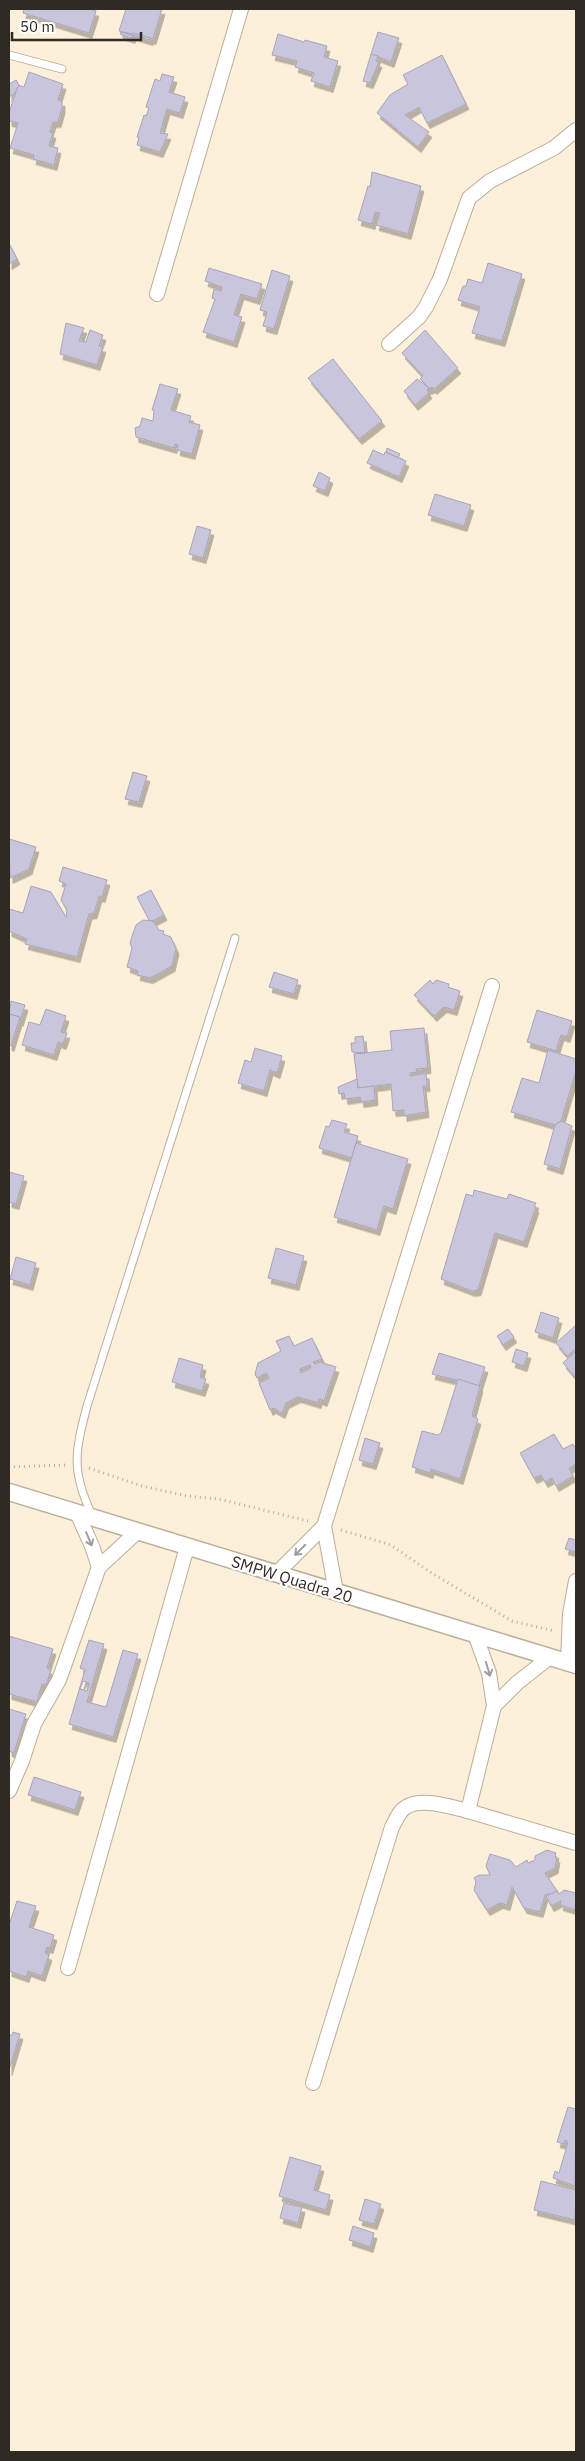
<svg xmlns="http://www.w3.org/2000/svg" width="585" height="2461" viewBox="0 0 585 2461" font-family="'IBM Plex Sans',sans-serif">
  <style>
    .building { fill: #c9c5dc; stroke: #a8a4ba; fill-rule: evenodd; filter: url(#shadow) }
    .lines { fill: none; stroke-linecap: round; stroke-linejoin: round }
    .service-casing { stroke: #bbae9a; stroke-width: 9 }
    .minor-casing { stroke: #bbae9a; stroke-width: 16 }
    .tertiary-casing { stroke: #bbae9a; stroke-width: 19 }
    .path { stroke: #bbb09f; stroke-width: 3; stroke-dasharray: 1 4; stroke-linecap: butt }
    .service { stroke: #fff; stroke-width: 7 }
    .minor { stroke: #fff; stroke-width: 14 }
    .tertiary { stroke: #fff; stroke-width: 16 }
    .oneway { stroke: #a19f9c }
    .labels { text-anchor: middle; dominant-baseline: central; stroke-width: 4.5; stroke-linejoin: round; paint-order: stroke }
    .street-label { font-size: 16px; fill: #2f2a22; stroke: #fff }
  </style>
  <defs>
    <filter id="shadow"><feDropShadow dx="3" dy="5.5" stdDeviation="0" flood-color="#0004"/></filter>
  </defs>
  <rect width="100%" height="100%" fill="#fdf0db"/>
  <g class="building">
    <polygon points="24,9 89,9 96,11 89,33 23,13"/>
    <polygon points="126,9 162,9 153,39 119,31"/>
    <polygon points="121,32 132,35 133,33 151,38 150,40 133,35 132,38 120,34"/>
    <polygon points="378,32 399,38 391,62 371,54"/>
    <polygon points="278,34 304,42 305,40 327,46 324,57 338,61 330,87 311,81 314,73 295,67 297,61 272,55"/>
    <polygon points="371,54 378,56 376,61 379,62 370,83 363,81"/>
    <polygon points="442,55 466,104 427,123 419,107 405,115 429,132 418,147 377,113 390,95 408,84 403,75"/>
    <polygon points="29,72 63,84 58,100 62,101 62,108 58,122 53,122 50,132 53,133 49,146 58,148 54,165 33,159 34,155 10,148 18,123 9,121 9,113 18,85 24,87"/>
    <polygon points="162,74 174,77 169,92 185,97 180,113 167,109 160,133 168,134 160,152 137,145 139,137 137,137 144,115 146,116 149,108 146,107 155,79 160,81"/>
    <polygon points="16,80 19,85 15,93 9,97 9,84"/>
    <polygon points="372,172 421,186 408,234 376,225 380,213 375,212 372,224 358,220 368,186 370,187"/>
    <polygon points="9,243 17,259 9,264"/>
    <polygon points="488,263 522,274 502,341 472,333 480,307 458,300 463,286 466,286 468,279 482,283"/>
    <polygon points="209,268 262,284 257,299 241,294 234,315 242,317 234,342 203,332 215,299 212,298 214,289 221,291 222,287 205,281"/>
    <polygon points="272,270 290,276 274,329 263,326 267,312 260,310"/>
    <polygon points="66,323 84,328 79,341 86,342 90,330 103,335 99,346 103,347 97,365 60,354"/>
    <polygon points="425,330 458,368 434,389 432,387 430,389 420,379 423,376 402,353"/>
    <polygon points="333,359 382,421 359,439 308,378"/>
    <polygon points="417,379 429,388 427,390 429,393 415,405 404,391"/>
    <polygon points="160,384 178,389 171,410 191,416 189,422 200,425 192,454 177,450 178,445 175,444 174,448 136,437 135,428 140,426 142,418 153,421 154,410 152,410"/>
    <polygon points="387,448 400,454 398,458 386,452"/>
    <polygon points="373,450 384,455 385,452 406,461 399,477 367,463"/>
    <polygon points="319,472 330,478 325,491 313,486"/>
    <polygon points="435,494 471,505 464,526 428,515"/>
    <polygon points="197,526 211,530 203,558 189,554"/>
    <polygon points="133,772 147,776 139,802 125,799"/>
    <polygon points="9,839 36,847 29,869 10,878"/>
    <polygon points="63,867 107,880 102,897 99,896 94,913 89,914 77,957 25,944 27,939 9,931 9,909 23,913 31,886 51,892 66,917 67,910 61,900 66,884 59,881"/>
    <polygon points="151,890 164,915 150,922 137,897"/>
    <polygon points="143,920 153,921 159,930 164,931 163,934 171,937 176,949 172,966 150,978 137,975 138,971 127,967 132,948 130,943 132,936 136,925"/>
    <polygon points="274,972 298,980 294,994 269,987"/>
    <polygon points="430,980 433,984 436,980 449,984 448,987 460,991 454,1010 444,1007 434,1016 414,995"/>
    <polygon points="11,1001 25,1005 20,1021 20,1017 9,1014"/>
    <polygon points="46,1009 66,1016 61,1032 67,1033 63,1044 58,1042 54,1055 22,1045 29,1022 40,1025"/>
    <polygon points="537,1010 572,1021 567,1037 561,1035 556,1051 527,1042"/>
    <polygon points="9,1014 20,1017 11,1046 9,1045"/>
    <polygon points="424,1028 428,1068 416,1069 417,1072 410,1073 410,1076 426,1073 427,1086 423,1086 426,1112 404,1116 404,1110 393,1111 391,1084 358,1088 354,1054 392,1050 390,1031"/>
    <polygon points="363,1036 365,1053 352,1052 351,1043 355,1043 355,1037"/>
    <polygon points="255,1048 282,1056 277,1073 270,1070 264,1091 238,1083 245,1060 251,1062"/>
    <polygon points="548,1050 576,1059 576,1071 561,1121 555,1125 511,1112 522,1078 539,1083"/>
    <polygon points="357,1079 358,1088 374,1086 375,1100 361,1102 360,1097 345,1099 344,1093 339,1094 338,1087"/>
    <polygon points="332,1120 347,1124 344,1132 358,1136 352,1158 319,1148 326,1126 329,1127"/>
    <polygon points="561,1121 572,1126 560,1169 544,1164 555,1125"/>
    <polygon points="356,1143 408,1159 393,1209 384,1206 377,1230 334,1217"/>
    <polygon points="9,1172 24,1176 16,1204 9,1202"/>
    <polygon points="474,1190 507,1199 509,1194 536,1203 534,1207 536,1207 524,1242 495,1233 478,1290 472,1291 441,1279 466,1194 473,1196"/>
    <polygon points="276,1248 304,1256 296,1285 268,1278"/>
    <polygon points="16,1257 36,1263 30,1285 10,1279"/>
    <polygon points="541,1312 559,1318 553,1338 535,1332"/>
    <polygon points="576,1325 576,1349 567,1356 556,1343"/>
    <polygon points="508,1329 514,1337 503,1345 497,1336"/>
    <path d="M289,1336L294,1346L312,1338L322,1359L313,1362L315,1364L320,1362L336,1367L324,1401L319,1399L318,1403L298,1397L286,1403L282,1413L273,1408L270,1410L263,1393L259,1383L269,1378L266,1373L257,1378L255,1374L258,1363L281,1351L276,1341ZM310,1365L311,1368L301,1373L300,1369Z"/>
    <polygon points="516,1349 528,1353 524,1366 512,1362"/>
    <polygon points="576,1351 576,1378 563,1363"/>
    <polygon points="439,1353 485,1367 479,1386 432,1374"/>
    <polygon points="179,1358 203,1365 200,1377 206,1379 202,1391 172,1382"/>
    <polygon points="458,1379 480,1386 472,1416 478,1419 460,1479 431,1469 430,1473 412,1467 422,1431 438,1435 441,1433"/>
    <polygon points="554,1434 563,1449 573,1444 576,1449 576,1464 569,1468 573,1476 556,1486 552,1478 545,1482 541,1475 534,1478 520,1453"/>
    <polygon points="365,1438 380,1443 373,1464 359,1460"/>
    <polygon points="569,1538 576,1540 576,1552 565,1549"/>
    <polygon points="9,1636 53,1649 47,1668 51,1670 46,1685 42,1684 37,1702 9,1694"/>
    <path d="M89,1640L104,1644L87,1702L106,1707L123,1650L138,1654L113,1737L69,1724L85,1670L80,1668ZM83,1681L89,1683L87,1691L80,1689Z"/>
    <polygon points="9,1709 26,1714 14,1753 9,1751"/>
    <polygon points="34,1777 81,1792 75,1810 28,1795"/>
    <polygon points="547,1850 556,1853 555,1857 557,1857 555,1868 545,1873 558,1892 545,1895 540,1912 524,1908 512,1887 507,1905 500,1903 487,1910 474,1890 476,1882 474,1878 479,1875 490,1875 486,1866 490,1854 510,1860 516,1867 527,1860 528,1863 535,1860 535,1856"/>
    <polygon points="564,1890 576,1893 576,1910 560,1905 561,1901 551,1906 546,1896 557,1891 559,1894"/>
    <polygon points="17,1901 36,1906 29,1927 54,1935 50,1948 47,1947 45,1953 49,1955 42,1976 28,1971 26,1977 9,1971 9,1925"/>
    <polygon points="13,2032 20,2034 9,2070 9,2035 12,2035"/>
    <polygon points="568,2107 576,2109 575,2186 553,2178 555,2171 559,2173 568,2142 565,2140 564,2144 557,2142"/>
    <polygon points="290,2157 321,2166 314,2190 330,2195 326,2210 279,2196"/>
    <polygon points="541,2181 576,2190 575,2220 534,2210"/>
    <polygon points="365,2199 381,2204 374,2224 359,2220"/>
    <polygon points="284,2203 302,2207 298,2223 280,2218"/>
    <polygon points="353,2226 374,2233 370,2247 349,2240"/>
  </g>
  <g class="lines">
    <g class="service-casing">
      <g id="service">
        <polyline points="9,55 62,69"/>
        <path d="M92,1515C71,1471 75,1452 87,1406L235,938"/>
      </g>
    </g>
    <g class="minor-casing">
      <g id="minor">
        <polyline points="157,294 241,9"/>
        <polyline points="389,344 419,317 426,307 440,279 469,198 490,181 554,148 576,130"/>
        <polyline points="77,1513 92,1546 99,1567"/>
        <polyline points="276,1574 324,1526"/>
        <polyline points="336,1592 324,1526 492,986"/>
        <polyline points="568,1662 570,1614 576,1581"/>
        <polyline points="494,1706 517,1683 550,1657"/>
        <polyline points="9,1791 22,1761 34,1724 59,1680 99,1567 138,1531"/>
        <polyline points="468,1811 576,1843"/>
        <polyline points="68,1968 187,1547"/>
        <path d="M313,2083L392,1827C396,1820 399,1811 406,1807C423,1797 450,1807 468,1811L494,1706L489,1673L475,1634"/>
      </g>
    </g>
    <g class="tertiary-casing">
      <polyline id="tertiary" points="9,1492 576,1665"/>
    </g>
    <g class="path">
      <polyline points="9,1467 66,1465"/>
      <polyline points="89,1468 142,1486 187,1496 219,1499 308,1521"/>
      <polyline points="341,1530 391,1545 430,1572 512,1621 554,1631"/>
    </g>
    <use href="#service" class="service"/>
    <use href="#minor" class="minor"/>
    <use href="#tertiary" class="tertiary"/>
  </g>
  <defs><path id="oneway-shaft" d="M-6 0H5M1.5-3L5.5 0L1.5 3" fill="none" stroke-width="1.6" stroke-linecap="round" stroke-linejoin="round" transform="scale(1.25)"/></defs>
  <g class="oneway">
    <use href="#oneway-shaft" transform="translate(89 1539) rotate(67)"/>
    <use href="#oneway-shaft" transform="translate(300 1550) rotate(135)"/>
    <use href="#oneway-shaft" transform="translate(488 1669) rotate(73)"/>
  </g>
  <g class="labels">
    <g class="street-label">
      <text transform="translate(292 1579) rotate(17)">SMPW Quadra 20</text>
    </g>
  </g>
  <rect width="585" height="2461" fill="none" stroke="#2f2a22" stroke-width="20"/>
  <path d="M12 32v8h129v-8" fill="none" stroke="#2f2a22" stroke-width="2.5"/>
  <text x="20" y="32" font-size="15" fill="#2f2a22" stroke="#ffffff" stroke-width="4" paint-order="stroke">50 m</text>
</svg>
